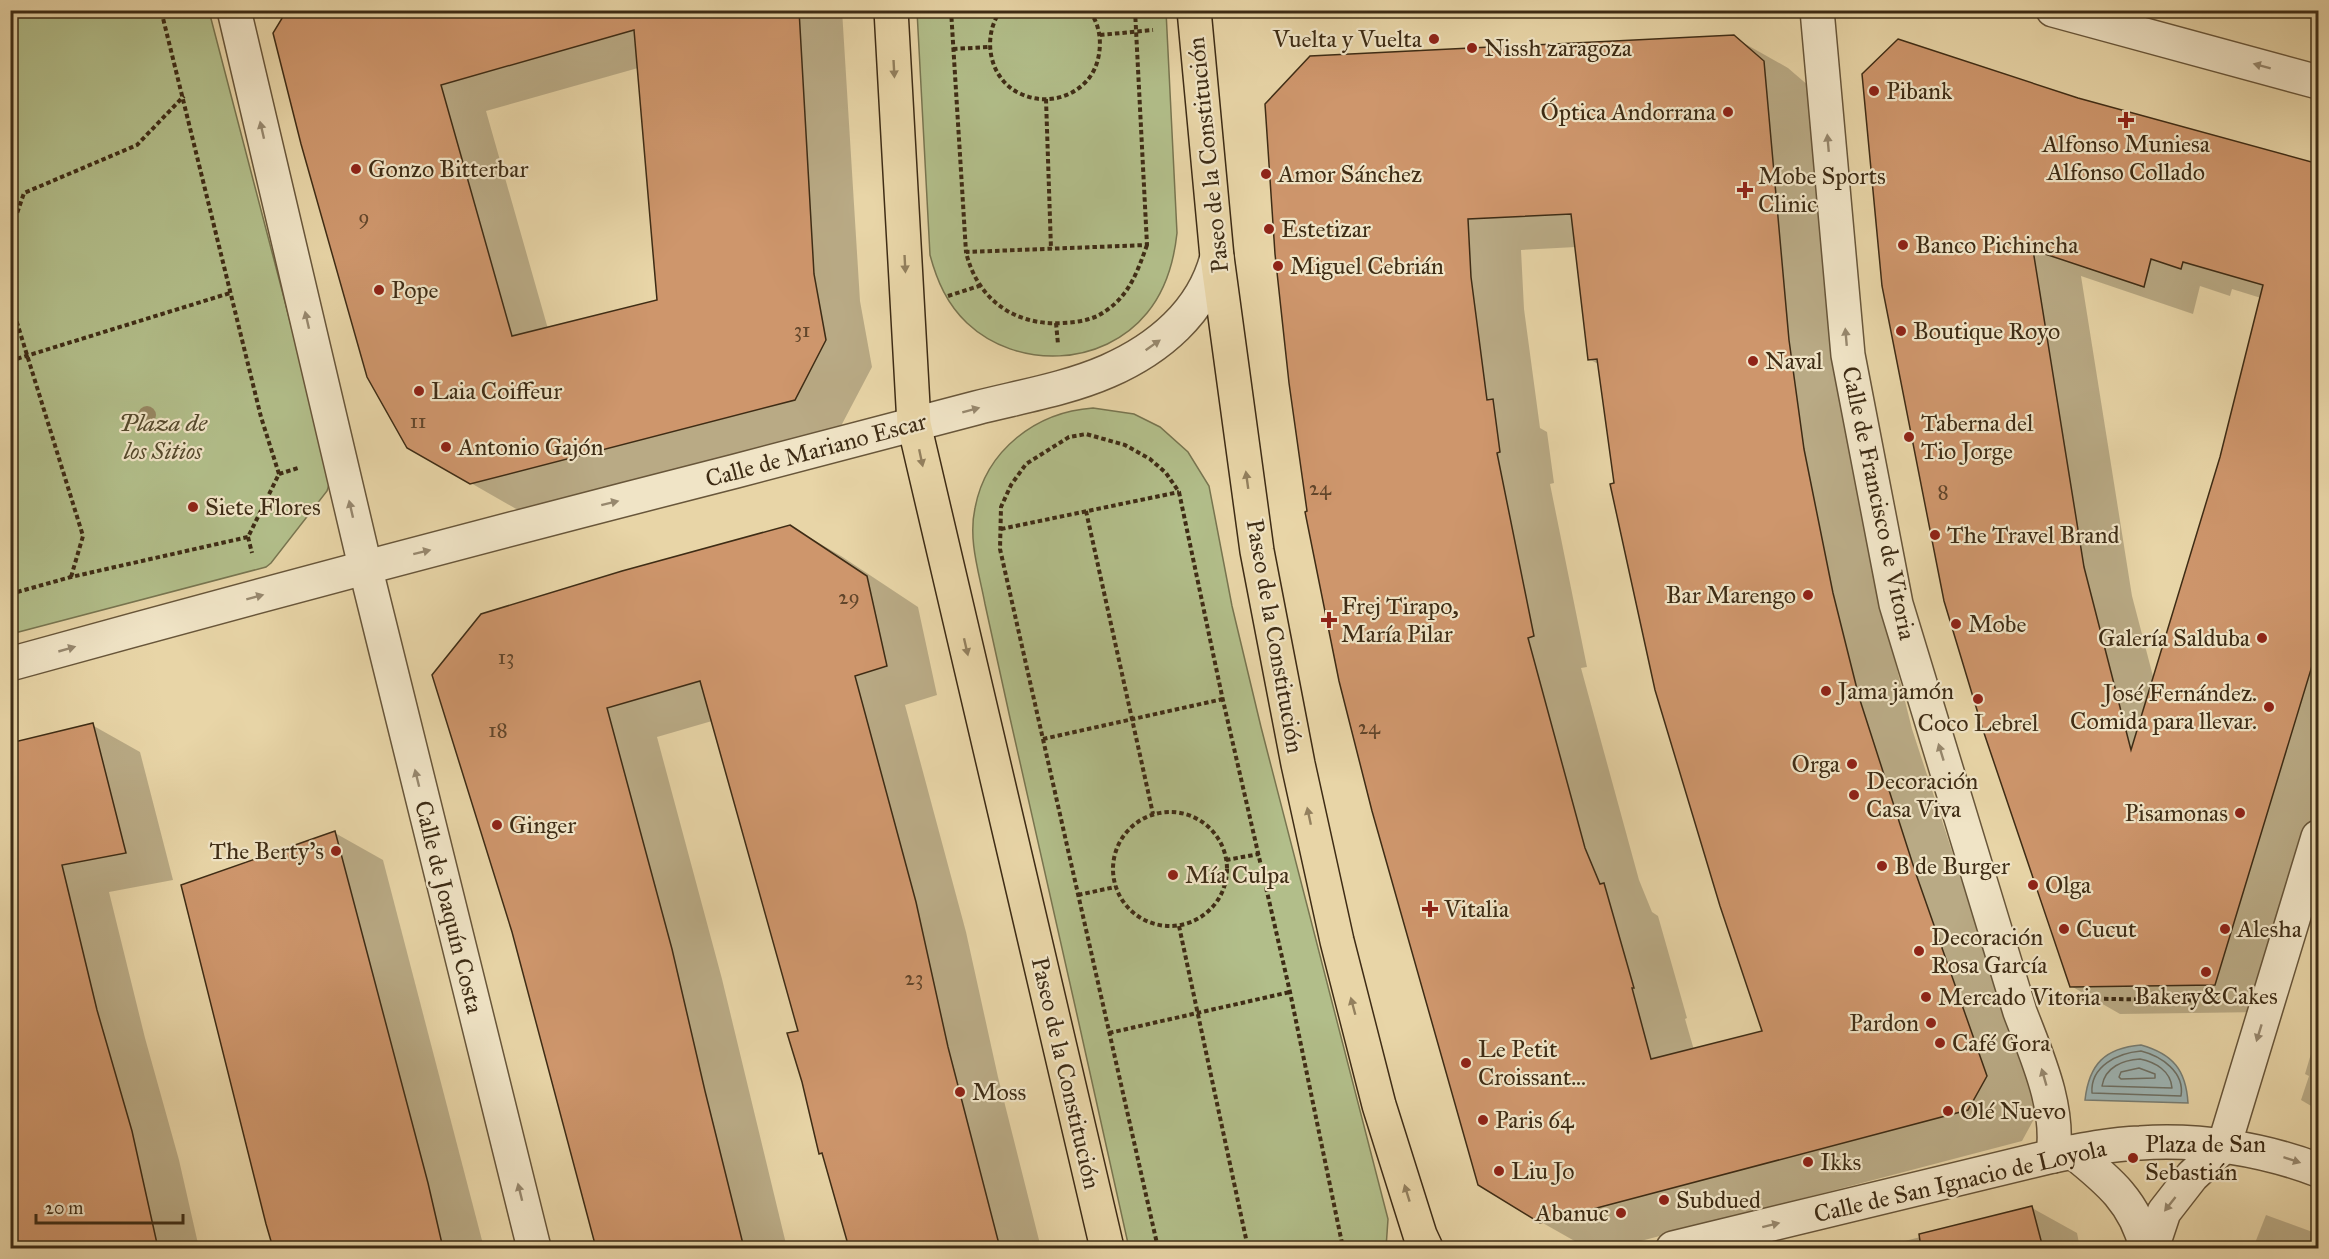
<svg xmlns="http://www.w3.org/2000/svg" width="2329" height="1259" viewBox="0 0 2329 1259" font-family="'IM FELL Great Primer',serif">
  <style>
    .green { fill: #b2be8a; stroke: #787550; stroke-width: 1.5 }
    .water { fill: #9eb5b4; stroke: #787e74; stroke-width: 1.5 }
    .shadow { fill: #0003; fill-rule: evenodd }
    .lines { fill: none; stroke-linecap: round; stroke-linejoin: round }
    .shore { stroke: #6e7064; stroke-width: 1.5 }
    .building { fill: #ce966c; stroke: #3e2c15; stroke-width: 1.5; fill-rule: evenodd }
    .street-casing { stroke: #68563a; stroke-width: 36 }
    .primary-casing { stroke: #3e2c15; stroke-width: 36 }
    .path { stroke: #3e2c15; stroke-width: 4; stroke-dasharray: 4.5 3; stroke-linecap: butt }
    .street { stroke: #f0e4c6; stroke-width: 33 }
    .primary { stroke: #e8d5a7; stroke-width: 33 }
    .tree { fill: #978863 }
    .oneway { fill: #97886e }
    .oneway2 { fill: #93805e }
    .poi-dot { fill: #8f2418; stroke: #f0e4c6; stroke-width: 2 }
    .labels { text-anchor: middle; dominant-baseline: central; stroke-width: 4.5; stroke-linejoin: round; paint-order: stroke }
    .number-label { font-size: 21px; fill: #62462b }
    .poi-label { font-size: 24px; fill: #3e2c15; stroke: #f0e4c6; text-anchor: start }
    .street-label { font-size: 24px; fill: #3e2c15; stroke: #f0e4c6 }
    .park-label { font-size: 24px; font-style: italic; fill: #55492c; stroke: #f0e4c6 }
  </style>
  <rect width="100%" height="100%" fill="#e8d5a7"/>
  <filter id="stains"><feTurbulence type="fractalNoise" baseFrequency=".00333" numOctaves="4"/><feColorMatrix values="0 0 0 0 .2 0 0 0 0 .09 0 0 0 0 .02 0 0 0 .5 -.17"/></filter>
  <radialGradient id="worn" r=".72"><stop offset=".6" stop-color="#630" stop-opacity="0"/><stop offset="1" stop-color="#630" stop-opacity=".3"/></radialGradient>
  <g class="green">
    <polygon points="11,11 209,11 331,478 327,491 271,563 266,567 11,634"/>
    <path d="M917,11H1166L1177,233C1174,261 1166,290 1147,313C1103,367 1017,370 967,323C947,304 937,281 930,255Z"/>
    <path d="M1093,408L1134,414L1160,427L1188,452L1209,486L1232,606L1261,727L1388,1219L1386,1248H1129C1090,1071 1050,895 1010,718C1002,680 993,642 985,604C979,572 968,540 975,508C986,450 1036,412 1093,408Z"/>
  </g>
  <path class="water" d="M2141,1045C2173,1054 2186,1070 2188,1103L2085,1100C2089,1064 2105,1048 2141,1045Z"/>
  <g class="shadow">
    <path d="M289,10H842L860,301L872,367L841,426L518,510L408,447ZM638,68L658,301L548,329L486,111Z"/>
    <polygon points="2279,10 2318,10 2318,21"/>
    <path d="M1733,37L1788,68L1817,93L1886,625L1912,729L1970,906L2040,1108L2022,1141L1614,1248H1587L1541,1222L1308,512L1277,254ZM1576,247L1589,359L1600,365L1616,484L1764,1032L1694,1050L1685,1019L1687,1018L1658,916L1652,912L1639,880L1581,668L1587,667L1550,484L1554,483L1547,432L1540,428L1524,309L1521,250Z"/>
    <path d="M2318,165V832L2264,1012L2120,1014L2071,986L1884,286ZM2081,276L2193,314L2200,286L2230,296L2232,289L2261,298L2221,458L2154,680L2132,596Z"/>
    <polygon points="790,526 841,556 918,607 937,695 905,705 966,932 998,1077 1041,1248 851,1248 824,1155 820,1153 800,1032 712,721 657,737 722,979 787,1248 598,1248 513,932 434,675"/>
    <polygon points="92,725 140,752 173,880 109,892 145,1038 179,1160 199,1248 10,1248 10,745"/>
    <polygon points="335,833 383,860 484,1248 275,1248 268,1225"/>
    <polygon points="2318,1030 2318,1110 2301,1100 2309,1076 2305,1074"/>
    <polygon points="2032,1208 2077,1233 2080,1248 1878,1248"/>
    <polygon points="2266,1215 2318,1234 2318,1248 2253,1248"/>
  </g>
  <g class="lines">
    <g class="shore">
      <path d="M2141,1051C2161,1056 2185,1072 2181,1096L2092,1093C2090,1066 2118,1053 2141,1051Z"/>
      <path d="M2140,1059C2155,1062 2171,1071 2172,1088L2102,1086C2105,1067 2123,1060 2140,1059Z"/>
      <polygon points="2139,1068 2155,1074 2155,1078 2121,1079 2119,1077 2121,1072"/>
    </g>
  </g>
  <g class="building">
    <path d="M287,10H799L814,274L826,340L795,400L470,484L407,448L367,377L301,144L273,33ZM634,30L657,300L512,336L441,85Z"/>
    <path d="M1734,35L1764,61L1789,340L1804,449L1833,593L1859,697L1916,874L1987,1076L1968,1110L1540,1223L1478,1185L1372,811L1339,681L1305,512L1307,511L1289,383L1275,254L1265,104L1310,56ZM1571,214L1588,360L1597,359L1614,483L1610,484L1655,690L1720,906L1762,1031L1651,1059L1632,988H1634L1604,883L1600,884L1585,848L1528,638L1534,636L1497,453L1500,452L1493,399L1487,400L1471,277L1468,219Z"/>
    <path d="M1898,39L2078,98L2319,164V643L2215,985L2070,987L1983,730L1944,601L1882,286L1862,74ZM2033,250L2144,287L2151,259L2181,269L2183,262L2263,285L2220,457L2131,750L2084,567Z"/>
    <polygon points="790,525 867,576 887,666 855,676 916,902 948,1047 1000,1248 849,1248 822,1153 819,1154 802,1082 787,1033 798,1031 700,681 607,708 672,949 705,1091 744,1248 596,1248 512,932 432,675 481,614 622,571"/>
    <polygon points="93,723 126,853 62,865 97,1010 132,1131 158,1248 10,1248 10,743"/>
    <polygon points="335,831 428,1183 443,1248 273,1248 266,1224 181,885"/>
    <polygon points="2032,1206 2043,1248 1921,1248 1919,1234"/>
  </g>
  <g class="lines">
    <g class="street-casing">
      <g id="street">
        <polyline points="234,10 365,566 534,1248"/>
        <path d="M1817,10L1848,355L1896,604L2020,1012C2037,1057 2060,1106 2053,1156"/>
        <polyline points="2053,10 2318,82"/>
        <path d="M10,664C252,597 493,533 736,471C816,450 896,429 976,408C1019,397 1067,389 1108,371C1158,349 1203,312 1217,257"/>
        <path d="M2073,1152C2108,1180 2136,1203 2146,1248"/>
        <path d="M1673,1248L2053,1156C2082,1150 2111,1144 2140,1143C2200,1139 2263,1149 2318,1170"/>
        <polyline points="2152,1248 2164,1212 2192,1176 2224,1146 2318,837"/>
      </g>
    </g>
    <g class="primary-casing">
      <g id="primary">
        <polyline points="891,10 914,424 1107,1248"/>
        <polyline points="1194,10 1217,257 1257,551 1298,764 1337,941 1379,1105 1420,1235 1426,1248"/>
      </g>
    </g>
    <g class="path">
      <polyline points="951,10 966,252"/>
      <path d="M1001,10C981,37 989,80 1021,94C1051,108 1090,93 1098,59C1102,42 1100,25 1089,10"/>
      <polyline points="1135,10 1147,245"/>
      <polyline points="1100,35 1153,30"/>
      <polyline points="953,49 989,47"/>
      <polyline points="1046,99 1051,249"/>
      <polyline points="10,234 24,193 137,145 184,96"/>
      <path d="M1147,245C1138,270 1130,294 1107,310C1094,320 1079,322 1063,323C1014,326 977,299 966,252Z"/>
      <polyline points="948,296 979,286"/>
      <polyline points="10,300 83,536 71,577"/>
      <polyline points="1056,323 1058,344"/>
      <polyline points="10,361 230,293"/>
      <polyline points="279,474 298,468"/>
      <polyline points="1086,511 1153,814"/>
      <polyline points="1001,529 1179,492"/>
      <polyline points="248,537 252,553"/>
      <polyline points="10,594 71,577 248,537 279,474 261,417 161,10"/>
      <polyline points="1043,739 1223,699"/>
      <circle cx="1170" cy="869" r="57"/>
      <polyline points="1226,860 1259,854"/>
      <polyline points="1078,895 1115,887"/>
      <polyline points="1179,926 1248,1248"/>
      <polyline points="2059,998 2223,1001"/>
      <polyline points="1109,1033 1290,992"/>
      <polyline points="1158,1248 1000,549 1001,507 1011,485 1026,464 1069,437 1086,434 1125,445 1150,459 1166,473 1179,492 1222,696 1290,992 1343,1248"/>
    </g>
    <use href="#street" class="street"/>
    <use href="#primary" class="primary"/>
  </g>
  <circle class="tree" cx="147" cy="415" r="9"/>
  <defs><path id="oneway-solid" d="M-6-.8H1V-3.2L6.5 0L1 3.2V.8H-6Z" transform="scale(1.5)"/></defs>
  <g class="oneway">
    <use href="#oneway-solid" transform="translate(2262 66) rotate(-165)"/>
    <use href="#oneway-solid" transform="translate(262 130) rotate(-103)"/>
    <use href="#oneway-solid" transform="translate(1828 143) rotate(-95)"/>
    <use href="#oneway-solid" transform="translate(307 320) rotate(-103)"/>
    <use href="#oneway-solid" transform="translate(1846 337) rotate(-95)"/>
    <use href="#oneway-solid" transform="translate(1153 345) rotate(-35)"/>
    <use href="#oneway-solid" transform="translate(971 410) rotate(-15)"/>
    <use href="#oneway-solid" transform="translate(610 503) rotate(-14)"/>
    <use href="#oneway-solid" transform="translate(351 509) rotate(-103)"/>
    <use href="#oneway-solid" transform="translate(422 552) rotate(-14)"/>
    <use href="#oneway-solid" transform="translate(255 597) rotate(-15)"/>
    <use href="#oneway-solid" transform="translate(67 649) rotate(-16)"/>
    <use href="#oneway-solid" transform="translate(1941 752) rotate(-107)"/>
    <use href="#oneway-solid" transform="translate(417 778) rotate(-104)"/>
    <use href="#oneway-solid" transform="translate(2259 1033) rotate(107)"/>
    <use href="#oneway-solid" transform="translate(2044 1077) rotate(-106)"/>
    <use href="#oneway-solid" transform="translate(2292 1160) rotate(18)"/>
    <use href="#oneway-solid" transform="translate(520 1192) rotate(-104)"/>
    <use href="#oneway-solid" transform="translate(2170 1204) rotate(128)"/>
    <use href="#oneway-solid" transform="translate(1771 1225) rotate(-14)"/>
  </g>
  <g class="oneway2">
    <use href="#oneway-solid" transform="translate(894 69) rotate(87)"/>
    <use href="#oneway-solid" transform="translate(905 264) rotate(87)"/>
    <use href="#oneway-solid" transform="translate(921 458) rotate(78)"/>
    <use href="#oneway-solid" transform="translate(1247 480) rotate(-98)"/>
    <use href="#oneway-solid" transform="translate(966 647) rotate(77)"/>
    <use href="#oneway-solid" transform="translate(1309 816) rotate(-102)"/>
    <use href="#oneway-solid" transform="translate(1353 1006) rotate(-105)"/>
    <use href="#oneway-solid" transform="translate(1407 1193) rotate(-107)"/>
  </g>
  <g class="poi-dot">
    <circle cx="1434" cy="39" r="6"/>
    <circle cx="1472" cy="48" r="6"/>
    <circle cx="1874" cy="91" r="6"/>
    <circle cx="1728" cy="112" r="6"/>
    <path d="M2123 111h6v6h6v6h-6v6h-6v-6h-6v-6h6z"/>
    <circle cx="356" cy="169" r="6"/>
    <circle cx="1266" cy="174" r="6"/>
    <path d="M1742 181h6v6h6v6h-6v6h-6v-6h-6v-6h6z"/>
    <circle cx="1269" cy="229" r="6"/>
    <circle cx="1903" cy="245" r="6"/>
    <circle cx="1278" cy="266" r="6"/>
    <circle cx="379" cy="290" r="6"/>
    <circle cx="1901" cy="331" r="6"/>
    <circle cx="1753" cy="361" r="6"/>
    <circle cx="419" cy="391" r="6"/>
    <circle cx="1909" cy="437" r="6"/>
    <circle cx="446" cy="447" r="6"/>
    <circle cx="193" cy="507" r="6"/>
    <circle cx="1935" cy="535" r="6"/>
    <circle cx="1808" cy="595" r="6"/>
    <path d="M1326 611h6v6h6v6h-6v6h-6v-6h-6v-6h6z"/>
    <circle cx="1956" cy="624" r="6"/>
    <circle cx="2262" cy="638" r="6"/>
    <circle cx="1826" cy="691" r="6"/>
    <circle cx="1978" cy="699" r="6"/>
    <circle cx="2269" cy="707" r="6"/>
    <circle cx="1852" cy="764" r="6"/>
    <circle cx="1854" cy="795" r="6"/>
    <circle cx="2240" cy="813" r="6"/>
    <circle cx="497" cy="825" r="6"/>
    <circle cx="336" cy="851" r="6"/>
    <circle cx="1882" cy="866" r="6"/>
    <circle cx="1173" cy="875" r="6"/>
    <circle cx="2033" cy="885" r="6"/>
    <path d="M1427 900h6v6h6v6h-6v6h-6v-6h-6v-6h6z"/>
    <circle cx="2064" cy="929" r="6"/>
    <circle cx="2225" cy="929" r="6"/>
    <circle cx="1919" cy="951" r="6"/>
    <circle cx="2206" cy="972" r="6"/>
    <circle cx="1926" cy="997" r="6"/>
    <circle cx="1931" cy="1023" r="6"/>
    <circle cx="1940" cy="1043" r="6"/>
    <circle cx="1466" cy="1063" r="6"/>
    <circle cx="960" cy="1092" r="6"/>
    <circle cx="1948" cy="1111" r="6"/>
    <circle cx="1483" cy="1120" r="6"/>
    <circle cx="2133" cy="1158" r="6"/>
    <circle cx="1808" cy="1162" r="6"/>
    <circle cx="1499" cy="1171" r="6"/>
    <circle cx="1664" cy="1200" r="6"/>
    <circle cx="1621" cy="1213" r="6"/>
  </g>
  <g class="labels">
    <g class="number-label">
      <text x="364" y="217">9</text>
      <text x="802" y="330">31</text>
      <text x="418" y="421">11</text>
      <text x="1320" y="488">24</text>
      <text x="1943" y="492">8</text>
      <text x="849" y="597">29</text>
      <text x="506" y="657">13</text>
      <text x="1369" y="727">24</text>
      <text x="498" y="730">18</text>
      <text x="914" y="978">23</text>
    </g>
    <g class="poi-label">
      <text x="1422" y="39" text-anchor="end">Vuelta y Vuelta</text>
      <text x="1484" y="48">Nissh zaragoza</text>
      <text x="1886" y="91">Pibank</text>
      <text x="1716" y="112" text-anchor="end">Óptica Andorrana</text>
      <text x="2126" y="144" text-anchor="middle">Alfonso Muniesa<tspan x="2126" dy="28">Alfonso Collado</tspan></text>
      <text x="368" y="169">Gonzo Bitterbar</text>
      <text x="1278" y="174">Amor Sánchez</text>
      <text x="1758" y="176">Mobe Sports<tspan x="1758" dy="28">Clinic</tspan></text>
      <text x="1281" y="229">Estetizar</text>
      <text x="1915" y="245">Banco Pichincha</text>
      <text x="1290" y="266">Miguel Cebrián</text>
      <text x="391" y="290">Pope</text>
      <text x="1913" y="331">Boutique Royo</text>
      <text x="1765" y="361">Naval</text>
      <text x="431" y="391">Laia Coiffeur</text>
      <text x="1921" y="423">Taberna del<tspan x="1921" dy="28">Tio Jorge</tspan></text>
      <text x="458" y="447">Antonio Gajón</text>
      <text x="205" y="507">Siete Flores</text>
      <text x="1947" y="535">The Travel Brand</text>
      <text x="1796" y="595" text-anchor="end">Bar Marengo</text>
      <text x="1341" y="606">Frej Tirapo,<tspan x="1341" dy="28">María Pilar</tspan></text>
      <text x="1968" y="624">Mobe</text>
      <text x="2250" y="638" text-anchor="end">Galería Salduba</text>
      <text x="1838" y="691">Jama jamón</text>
      <text x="2257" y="693" text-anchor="end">José Fernández.<tspan x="2257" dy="28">Comida para llevar.</tspan></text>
      <text x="1978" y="723" text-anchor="middle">Coco Lebrel</text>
      <text x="1840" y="764" text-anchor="end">Orga</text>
      <text x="1866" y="781">Decoración<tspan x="1866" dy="28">Casa Viva</tspan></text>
      <text x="2228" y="813" text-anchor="end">Pisamonas</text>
      <text x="509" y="825">Ginger</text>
      <text x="324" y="851" text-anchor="end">The Berty's</text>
      <text x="1894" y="866">B de Burger</text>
      <text x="1185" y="875">Mía Culpa</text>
      <text x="2045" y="885">Olga</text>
      <text x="1444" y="909">Vitalia</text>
      <text x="2076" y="929">Cucut</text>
      <text x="2237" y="929">Alesha</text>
      <text x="1931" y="937">Decoración<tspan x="1931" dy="28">Rosa García</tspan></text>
      <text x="2206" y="996" text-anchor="middle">Bakery&amp;Cakes</text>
      <text x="1938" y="997">Mercado Vitoria</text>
      <text x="1919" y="1023" text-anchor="end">Pardon</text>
      <text x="1952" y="1043">Café Gora</text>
      <text x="1478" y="1049">Le Petit<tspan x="1478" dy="28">Croissant...</tspan></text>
      <text x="972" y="1092">Moss</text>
      <text x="1960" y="1111">Olé Nuevo</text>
      <text x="1495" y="1120">Paris 64</text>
      <text x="2145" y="1144">Plaza de San<tspan x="2145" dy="28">Sebastián</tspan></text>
      <text x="1820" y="1162">Ikks</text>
      <text x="1511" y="1171">Liu Jo</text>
      <text x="1676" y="1200">Subdued</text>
      <text x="1609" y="1213" text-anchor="end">Abanuc</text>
    </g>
    <g class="street-label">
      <text transform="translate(1208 155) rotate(-96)">Paseo de la Constitución</text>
      <text transform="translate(816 450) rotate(-15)">Calle de Mariano Escar</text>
      <text transform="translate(1879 503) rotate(78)">Calle de Francisco de Vitoria</text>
      <text transform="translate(1275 636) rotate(80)">Paseo de la Constitución</text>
      <text transform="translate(449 907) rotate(76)">Calle de Joaquín Costa</text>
      <text transform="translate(1066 1073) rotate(77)">Paseo de la Constitución</text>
      <text transform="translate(1960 1181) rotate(-13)">Calle de San Ignacio de Loyola</text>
    </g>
    <g class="park-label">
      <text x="163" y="423">Plaza de<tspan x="163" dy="28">los Sitios</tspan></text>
    </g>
  </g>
  <rect width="2329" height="1259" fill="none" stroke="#e8d5a7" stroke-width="36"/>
  <rect x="12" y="12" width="2305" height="1235" fill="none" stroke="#3e2c15" stroke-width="3"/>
  <rect x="18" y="18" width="2293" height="1223" fill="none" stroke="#3e2c15" stroke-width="1.5"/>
  <path d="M36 1214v9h147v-9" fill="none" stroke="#3e2c15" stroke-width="3"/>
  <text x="45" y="1214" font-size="18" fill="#3e2c15" stroke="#f0e4c6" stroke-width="4.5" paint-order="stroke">20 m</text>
  <rect width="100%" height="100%" filter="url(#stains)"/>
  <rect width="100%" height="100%" fill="url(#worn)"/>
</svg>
